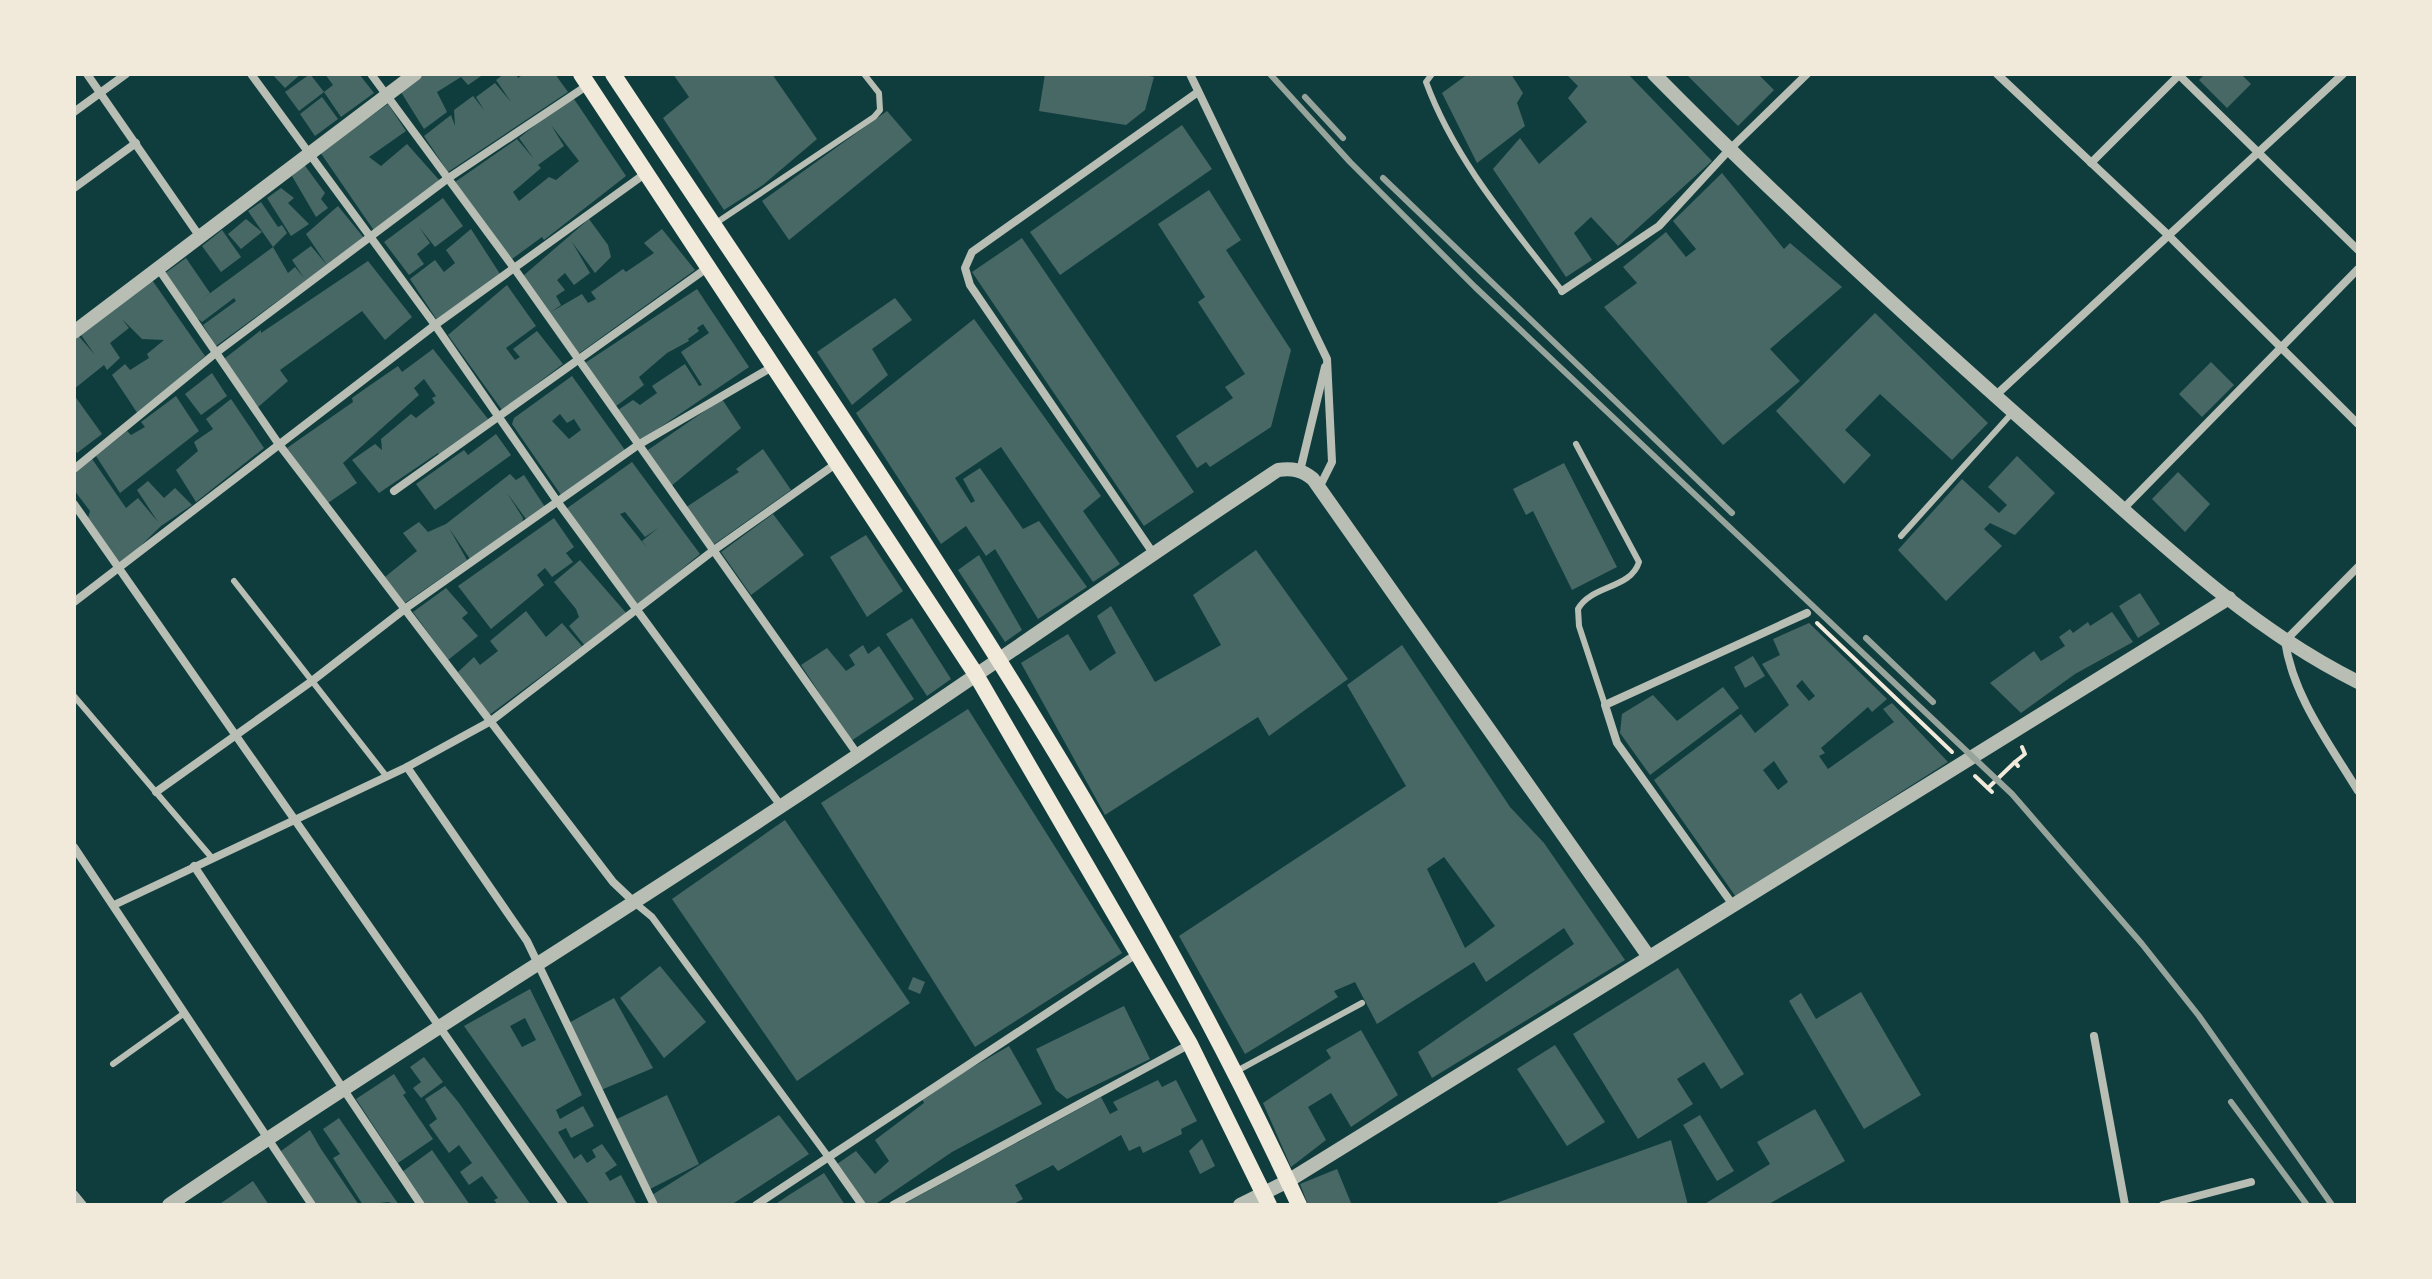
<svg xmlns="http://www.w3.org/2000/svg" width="2432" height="1279" viewBox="0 0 2432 1279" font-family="'Libre Baskerville',serif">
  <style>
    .building { fill: #486865; fill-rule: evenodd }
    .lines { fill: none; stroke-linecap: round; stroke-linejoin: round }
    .path { stroke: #f1e9da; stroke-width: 4 }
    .service { stroke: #b8beb3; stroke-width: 6 }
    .pedestrian { stroke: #b8beb3; stroke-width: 7 }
    .minor { stroke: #b8beb3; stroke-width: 8 }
    .tertiary { stroke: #b8beb3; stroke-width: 14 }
    .secondary { stroke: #f1e9da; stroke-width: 16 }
    .rail { stroke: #97a49c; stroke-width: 6 }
  </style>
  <rect width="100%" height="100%" fill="#0f3d3e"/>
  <g class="building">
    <polygon points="272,74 301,74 285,88"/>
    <polygon points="310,74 324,92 299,111 285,92"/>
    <polygon points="325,74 359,74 374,93 341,117 324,92 333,85"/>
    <polygon points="418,74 484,74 468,85 461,77 437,92 447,112 424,129 399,89"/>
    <polygon points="504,74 516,74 518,78 524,74 555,74 568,92 448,172 424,136 451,115 455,126 454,110 473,96 484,110 476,97 495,83 511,102 496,80"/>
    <polygon points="673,74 772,74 817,139 763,185 724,210 663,118 689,97"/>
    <polygon points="1045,74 1141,74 1154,77 1145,110 1126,125 1039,111"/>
    <polygon points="1468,74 1511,74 1523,93 1517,103 1525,126 1477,163 1442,93"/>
    <polygon points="1566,74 1628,74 1712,161 1618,246 1591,217 1574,233 1592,260 1566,277 1493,169 1520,138 1539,164 1587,122 1568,98 1578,86"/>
    <polygon points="1686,74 1758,74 1774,90 1738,126"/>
    <polygon points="2205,74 2241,74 2251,84 2227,108 2199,80"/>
    <path d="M572,96L626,176L544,240L542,237L512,259L455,182L517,139L534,159L519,138ZM551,125L579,161L556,180L549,177L519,201L513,192L541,168L538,165L564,146Z"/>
    <polygon points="322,97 338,119 315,136 300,114"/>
    <polygon points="388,104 406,131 369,157 381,166 407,144 440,181 375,232 320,152"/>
    <polygon points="887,111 912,140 789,240 762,201"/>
    <polygon points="1182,125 1212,169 1060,275 1030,232"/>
    <polygon points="303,163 325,193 321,199 328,208 316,217 292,176"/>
    <polygon points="1722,173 1784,249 1790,243 1842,287 1770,349 1800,381 1723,445 1604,307 1637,283 1623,267 1666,232 1686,257 1696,249 1673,221"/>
    <polygon points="281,188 294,198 288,203 309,224 291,236 267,198"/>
    <polygon points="1209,190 1241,240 1226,250 1291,350 1271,427 1210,467 1206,462 1197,468 1176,436 1233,398 1225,387 1245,374 1198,302 1205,297 1158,224"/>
    <polygon points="443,198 463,226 435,247 419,227 430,243 417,254 424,264 409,275 384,242"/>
    <polygon points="261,202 278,227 282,225 287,233 273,247 248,211"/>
    <polygon points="338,206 364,238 216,346 203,325 236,301 234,298 202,322 186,310 164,274 186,258 210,293 198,302 273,247 288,273 295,267 304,278 292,260 311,246 327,265 306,234"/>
    <polygon points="246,219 262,232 241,249 228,234"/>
    <polygon points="589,219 608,245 611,257 595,273 572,242 590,273 574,285 565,273 557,280 565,290 556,296 561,305 551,312 582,294 588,303 596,299 591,292 623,269 626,272 654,253 644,243 662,229 695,270 574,357 523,276"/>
    <polygon points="471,229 500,274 437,320 410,279 435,260 444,272 455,263 446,250"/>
    <polygon points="222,230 241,257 221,272 202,246"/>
    <polygon points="1022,238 1194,492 1144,526 972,272"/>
    <polygon points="368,261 412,317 385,340 362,311 280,370 288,381 257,408 224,359 261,330 261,333"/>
    <polygon points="152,280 205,356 138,414 112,375 125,364 130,370 149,358 147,354 164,340 142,339 122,319 129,328 110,343 120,358 107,370 104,365 74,389 74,336 77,334 95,355 81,335"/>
    <polygon points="507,285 536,326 506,348 515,360 520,357 513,349 537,331 563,364 502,410 448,335"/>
    <polygon points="697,289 749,367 637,443 615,412 633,400 640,405 657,393 652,386 685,364 699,386 702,385 681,352 709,333 703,324 697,328 699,331 688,339 689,341 667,353 639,377 644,385 615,407 585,363"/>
    <polygon points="895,298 912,320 872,349 888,375 852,405 817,352"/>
    <polygon points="1875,313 1988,423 1952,460 1880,394 1845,430 1871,455 1844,484 1776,411"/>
    <polygon points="974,319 1101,496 1083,511 1120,564 1093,582 1001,447 955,478 971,503 975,501 963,479 980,468 1023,529 1039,521 1087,587 1038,619 995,549 986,556 966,526 941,544 856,413"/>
    <polygon points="433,349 488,419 440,456 438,453 379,493 352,460 375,444 382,450 381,439 411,414 416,418 435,403 432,398 436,396 424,379 414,388 419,395 343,463 357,483 328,503 287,448 353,402 352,398 369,386 398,366 402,372"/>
    <polygon points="2211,362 2234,385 2202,417 2179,394"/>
    <polygon points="212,373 227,396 201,415 185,394"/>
    <path d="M572,376L625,450L561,495L512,424L514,418ZM560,414L567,423L574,419L581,430L569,439L552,421Z"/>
    <polygon points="74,395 102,434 77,453 74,450"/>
    <polygon points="176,396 199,431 120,493 96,456 127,431 131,435 145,427 141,422"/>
    <polygon points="231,399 264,448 196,502 176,470 198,451 194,442 213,429 206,419"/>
    <polygon points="722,399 741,428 670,487 645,452"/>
    <polygon points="496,434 511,455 435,510 416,484 464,450 468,455"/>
    <polygon points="763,449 791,490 713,545 685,508 739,472 736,469"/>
    <polygon points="90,456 126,508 138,498 158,522 137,490 148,481 164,498 175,488 192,505 161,526 121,565 88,518 90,511 74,490 74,469"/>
    <polygon points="2017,456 2055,493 2015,535 1990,523 1984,529 2002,546 1946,601 1898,550 1962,479 1999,513 2007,505 1988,487"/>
    <path d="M632,462L700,554L635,608L566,509ZM625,512L645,537L658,528L642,541L647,548L620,514Z"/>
    <polygon points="1564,463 1617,567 1572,590 1533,511 1526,515 1513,489"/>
    <polygon points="2178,472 2210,504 2185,532 2152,499"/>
    <polygon points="510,474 516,480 524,475 545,507 526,519 507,493 523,518 522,524 470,559 449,528 467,560 405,603 385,577 417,551 403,533 419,522 428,532 446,524"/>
    <polygon points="773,514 804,555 751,595 721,552"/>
    <polygon points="554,518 574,547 566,553 573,562 552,577 545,568 537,575 544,585 491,629 458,586"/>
    <polygon points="866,535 903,591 867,617 830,557"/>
    <polygon points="1256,550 1348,679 1269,736 1258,717 1105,815 1021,663 1068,634 1090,671 1116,653 1097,616 1111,606 1155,682 1221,645 1193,595"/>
    <polygon points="979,555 1022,630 1005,642 958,570"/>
    <polygon points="580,560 627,614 585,646 569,626 579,617 576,609 554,582"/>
    <polygon points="446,588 468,613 462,618 478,636 448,660 413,612"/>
    <polygon points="2140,593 2160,624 2138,638 2119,606"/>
    <polygon points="526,611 546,637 562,623 582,646 488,716 458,672 474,657 480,665 498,651 490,641"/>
    <polygon points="2112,612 2133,642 2075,674 2021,713 1990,683 2034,651 2041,661 2065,646 2059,637 2070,629 2073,633 2088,622 2090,626"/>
    <polygon points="912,618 951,679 927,696 886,634"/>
    <path d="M1809,623L1887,699L1872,712L1868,707L1821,748L1825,753L1819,756L1828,769L1894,722L1883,709L1892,703L1948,762L1736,897L1654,780L1741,714L1755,733L1789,705L1762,664L1780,655L1773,639ZM1802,680L1815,696L1809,701L1796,686ZM1774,761L1788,782L1778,790L1763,770Z"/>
    <polygon points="863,645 868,654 879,646 914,699 851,741 801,665 827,648 846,671 855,665 849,655"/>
    <path d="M1402,645L1510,807L1544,843L1625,960L1432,1078L1418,1052L1574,944L1564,928L1486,982L1474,962L1377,1024L1355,982L1334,991L1338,997L1245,1054L1179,936L1406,786L1347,685ZM1444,857L1495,926L1465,948L1427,869Z"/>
    <polygon points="1753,656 1765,676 1745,688 1734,667"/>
    <polygon points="1723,687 1739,708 1650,775 1620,733 1622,714 1653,695 1677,721"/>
    <polygon points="968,709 1122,953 975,1047 821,803"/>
    <polygon points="785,820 910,1003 797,1081 672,899"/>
    <polygon points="660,966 706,1022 664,1058 620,998"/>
    <polygon points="1678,968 1744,1074 1721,1089 1704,1062 1677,1079 1693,1104 1638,1139 1573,1034"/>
    <polygon points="913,977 925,982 920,994 908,989"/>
    <path d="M530,989L582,1095L556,1110L560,1119L583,1106L594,1126L571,1138L566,1128L558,1132L574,1159L581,1154L587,1163L596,1157L592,1150L602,1144L617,1165L605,1173L610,1181L621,1175L637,1205H590L464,1026ZM525,1018L536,1040L522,1047L510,1026Z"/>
    <polygon points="1861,992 1921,1095 1864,1129 1789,1001 1801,993 1816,1019"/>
    <polygon points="614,998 653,1068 601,1090 567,1024"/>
    <polygon points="1124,1006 1150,1059 1067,1099 1056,1090 1036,1049"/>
    <polygon points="1361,1030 1398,1095 1351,1127 1331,1093 1308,1107 1326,1140 1291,1167 1263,1103 1331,1058 1326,1050"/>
    <polygon points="1555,1045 1605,1122 1567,1146 1517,1069"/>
    <polygon points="1009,1046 1042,1104 952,1152 874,1205 866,1205 837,1164 856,1151 875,1174 889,1161 875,1140 924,1103 921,1097"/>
    <polygon points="424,1057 443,1082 421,1098 413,1088 421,1082 410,1067"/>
    <polygon points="394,1074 406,1093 403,1095 433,1139 398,1163 356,1099"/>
    <polygon points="1158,1080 1162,1087 1176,1080 1197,1121 1181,1129 1182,1134 1143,1153 1140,1146 1129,1151 1121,1135 1058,1171 1053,1165 1015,1185 1023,1199 1012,1205 902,1205 1101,1097 1110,1114 1118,1110 1113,1102"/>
    <polygon points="445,1086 459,1103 531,1205 498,1205 494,1200 498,1198 482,1176 469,1185 460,1172 472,1163 459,1145 449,1153 429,1125 437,1119 425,1099"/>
    <polygon points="667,1095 699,1164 650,1189 617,1119"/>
    <polygon points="1815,1109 1845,1161 1767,1205 1703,1205 1770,1164 1757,1142"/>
    <polygon points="779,1115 809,1154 731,1205 658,1205 652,1195"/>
    <polygon points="1700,1115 1734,1171 1717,1181 1683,1125"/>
    <polygon points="339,1118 399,1205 388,1202 363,1205 333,1158 340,1154 323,1129"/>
    <polygon points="310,1130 321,1149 359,1205 316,1205 281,1151"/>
    <polygon points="1202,1139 1215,1166 1200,1174 1189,1151"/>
    <polygon points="1671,1140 1688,1205 1491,1205"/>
    <polygon points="432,1150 470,1205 425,1205 402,1172"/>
    <polygon points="1337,1169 1351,1203 1308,1205 1300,1184"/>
    <polygon points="824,1173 845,1205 774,1205 789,1195"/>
    <polygon points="253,1181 269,1205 218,1205 227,1199"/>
  </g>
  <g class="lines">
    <g class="path">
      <polyline points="1817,623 1952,752"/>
      <polyline points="2018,766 2015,762 2025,754 2022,747"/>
      <polyline points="1975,776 1992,792"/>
      <polyline points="1988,788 2015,762"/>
    </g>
    <g class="service">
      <path d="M1432,74L1426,82C1455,161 1512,226 1562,291"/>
      <polyline points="716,223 874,117 880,110 879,93 864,74"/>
      <path d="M1576,444L1639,562C1631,589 1591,585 1578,609L1579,626L1605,705"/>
      <polyline points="1901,536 2013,412"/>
      <polyline points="234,581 387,777"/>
      <polyline points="74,696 212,858"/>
      <polyline points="113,1064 183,1014"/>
      <polyline points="1235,1072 1362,1003"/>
    </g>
    <polyline class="pedestrian" points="635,903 652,917 829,1158"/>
    <g class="minor">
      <polyline points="87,74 200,237"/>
      <polyline points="251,74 435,325 557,501 781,806"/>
      <polyline points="371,74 514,268 858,755"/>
      <polyline points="1190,74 1327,359 1332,462 1319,488"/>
      <polyline points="1997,74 2167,234 2358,424"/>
      <polyline points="2178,74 2358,250"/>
      <polyline points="74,112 126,74"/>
      <polyline points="2091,163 2180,74"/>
      <polyline points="74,188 136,143"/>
      <polyline points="158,268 278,443 613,882 632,900"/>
      <polyline points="1562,291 1659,226 1729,150 1807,74"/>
      <polyline points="1995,396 2343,74"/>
      <polyline points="74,469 217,352 447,179 588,85"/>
      <polyline points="1300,471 1325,367"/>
      <polyline points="394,491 707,268"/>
      <polyline points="74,504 564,1205"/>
      <polyline points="2123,509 2358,269"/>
      <polyline points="1153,553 970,285 965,268 972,252 1198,92"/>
      <path d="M2358,567L2285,641C2293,696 2329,743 2358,791"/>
      <polyline points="74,602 435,325 646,173"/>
      <polyline points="407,767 527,941 654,1205"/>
      <polyline points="156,792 312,681 406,608 638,445 772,367"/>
      <polyline points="74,847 312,1205"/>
      <polyline points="194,866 421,1205"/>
      <polyline points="114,905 407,767 491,721 714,550 837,463"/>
      <polyline points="1733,905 1617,743 1605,705 1807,613"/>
      <polyline points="2094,1036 2125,1205"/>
      <polyline points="829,1158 862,1205"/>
      <polyline points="74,1194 83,1205"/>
      <polyline points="756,1205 1138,953"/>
      <polyline points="893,1205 1190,1044"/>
      <polyline points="2163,1205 2251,1182"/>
    </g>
    <g class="tertiary">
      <path d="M1654,74C1787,209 1928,337 2070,462C2160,542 2249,628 2358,682"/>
      <polyline points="74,332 415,74"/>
      <path d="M169,1205C370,1068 577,941 780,807C947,697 1111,581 1278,470C1293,468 1302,470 1313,479L1649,957"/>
      <polyline points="1240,1205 1288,1181 2229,598"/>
    </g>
    <g class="secondary">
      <polyline points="581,74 975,673 1190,1044 1269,1205"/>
      <path d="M613,74C856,441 1114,804 1299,1205"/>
    </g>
    <g class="rail">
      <polyline points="1270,74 1350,162 1475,287 2012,794 2142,944 2199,1016 2332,1205"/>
      <polyline points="1305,97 1343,138"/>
      <polyline points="1383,178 1732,513"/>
      <polyline points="1866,638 1933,702"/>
      <polyline points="2231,1102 2307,1205"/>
    </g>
  </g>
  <rect width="2432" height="1279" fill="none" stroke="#f1e9da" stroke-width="152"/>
</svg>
